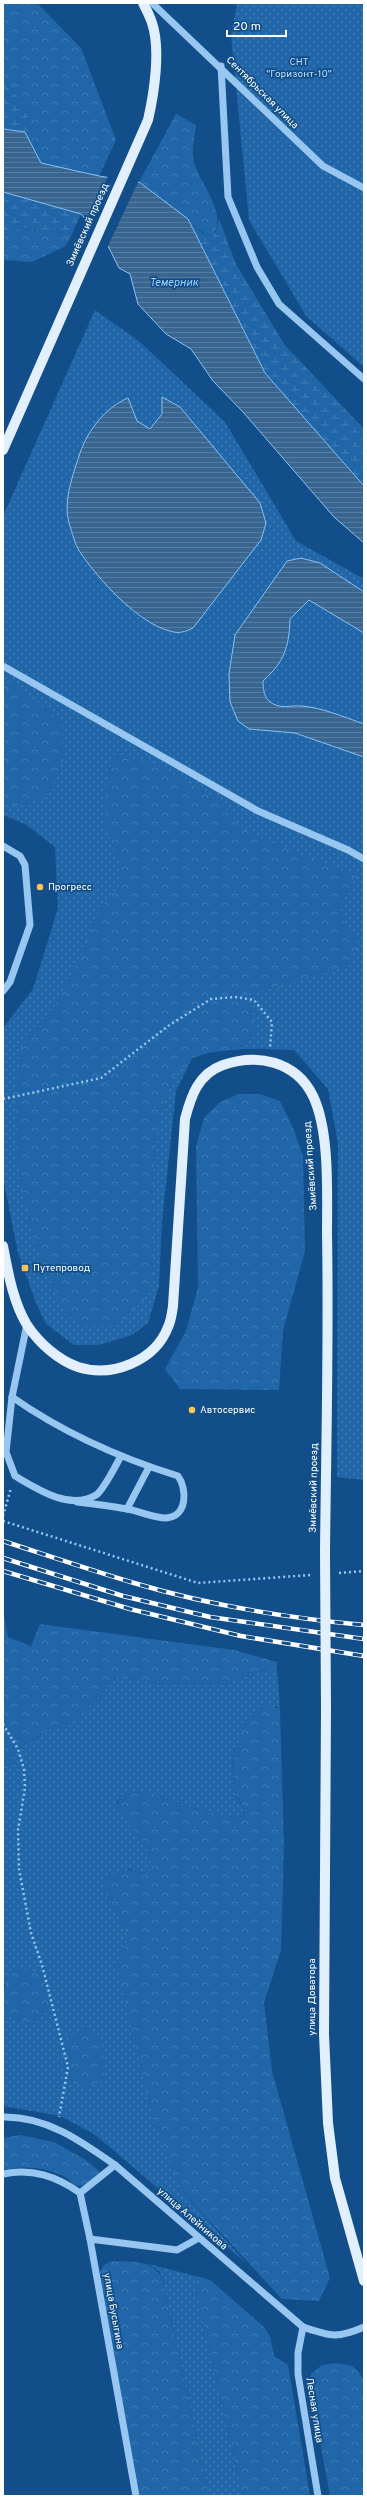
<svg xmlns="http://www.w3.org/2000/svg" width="367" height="2499" viewBox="0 0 367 2499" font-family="Overpass,sans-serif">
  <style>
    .grass { fill: url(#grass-dots) }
    .forest { fill: url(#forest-crowns) }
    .wetland { fill: url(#wetland-marsh) }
    .water { fill: url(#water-rules); stroke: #88c2f4 }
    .pier { fill: #124e89 }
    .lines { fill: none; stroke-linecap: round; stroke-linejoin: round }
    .path { stroke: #97c6f1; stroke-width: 2.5; stroke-dasharray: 2 3; stroke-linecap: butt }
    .minor { stroke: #97c6f1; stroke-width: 7 }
    .major { stroke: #e1efff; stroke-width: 10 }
    .rail-casing { stroke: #fff; stroke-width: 4.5 }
    .rail { stroke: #124e89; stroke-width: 3; stroke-dasharray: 9; stroke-linecap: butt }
    .major-bridge { stroke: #e1efff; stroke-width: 10 }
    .poi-dot { fill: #ffc357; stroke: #124e89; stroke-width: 1.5 }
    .labels { text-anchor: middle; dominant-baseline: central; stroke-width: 3.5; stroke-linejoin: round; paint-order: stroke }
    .park-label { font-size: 10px; fill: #bddefc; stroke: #124e89 }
    .street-label { font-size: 10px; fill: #fff; stroke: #124e89 }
    .poi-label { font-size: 10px; fill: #fff; stroke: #124e89; text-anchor: start }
    .water-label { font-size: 11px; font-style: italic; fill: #a3cff8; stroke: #124e89 }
  </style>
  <defs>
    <pattern id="grass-dots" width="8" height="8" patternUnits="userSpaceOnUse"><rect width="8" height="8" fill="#2066a8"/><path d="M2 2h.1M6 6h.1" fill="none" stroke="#417db5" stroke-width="1.8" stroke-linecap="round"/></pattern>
    <pattern id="forest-crowns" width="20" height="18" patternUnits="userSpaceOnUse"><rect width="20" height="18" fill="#2066a8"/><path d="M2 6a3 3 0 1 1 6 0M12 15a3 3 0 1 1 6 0" fill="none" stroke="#417db5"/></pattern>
    <pattern id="wetland-marsh" width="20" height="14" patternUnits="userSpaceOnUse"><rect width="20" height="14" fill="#2066a8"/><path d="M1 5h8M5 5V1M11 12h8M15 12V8" fill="none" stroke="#417db5"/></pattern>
    <pattern id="water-rules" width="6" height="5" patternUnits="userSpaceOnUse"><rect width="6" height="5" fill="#396591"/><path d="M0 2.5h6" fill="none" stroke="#577ca2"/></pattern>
  </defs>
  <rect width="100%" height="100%" fill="#124e89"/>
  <g class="grass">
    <polygon points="237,3 364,3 364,367 306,316 249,220 231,36"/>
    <path d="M95,310L140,342L225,422L296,541L364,579V1480L337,1477L338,1143L328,1089L294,1050C259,1049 224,1046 192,1058L176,1091L162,1222L159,1286L148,1323L132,1335L99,1345H74L46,1324L36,1303L18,1253L3,1178V1028L33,989L58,908L55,847L25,824L3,815V516Z"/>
    <path d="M277,1668L280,1709L276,1706C268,1711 259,1715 251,1720C231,1735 231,1770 235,1792C237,1803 247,1805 243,1817L238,1818C225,1815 211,1813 198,1809C174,1803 145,1785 120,1796L117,1802C124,1827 159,1845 149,1875L129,1869L103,1888L129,1937L119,1957L182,2191L246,2263L94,2134L60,2116L3,2106V2015L33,2025L5,1981L3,1988V1775L18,1749L97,1699L117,1677L171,1685H223L249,1674Z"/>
    <polygon points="149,2264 199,2277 195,2283 196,2291 243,2496 209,2496 163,2281 159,2271"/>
  </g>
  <g class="forest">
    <polygon points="3,3 37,3 81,48 116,140 99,176 41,163 25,132 29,110 3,80"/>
    <path d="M176,114L196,125C195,135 192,146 193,156C196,183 232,213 211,239L139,182Z"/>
    <polygon points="23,228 72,234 66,246 32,262 3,260 3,231"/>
    <polygon points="3,680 15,684 61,720 64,759 49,793 21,806 3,804"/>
    <polygon points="120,754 158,765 214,797 245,830 286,849 358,874 338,909 360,946 342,969 247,994 258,1030 242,1049 209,1052 192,1058 175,1073 165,1097 158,1127 154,1169 154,1279 144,1300 129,1315 110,1326 82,1326 64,1313 33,1238 22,1191 15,1144 15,1094 22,1046 52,1009 83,953 97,913 121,883 121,867 105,826 106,788 110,765"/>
    <polygon points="239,1094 260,1094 280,1101 294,1130 303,1156 305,1251 283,1331 279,1390 180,1389 165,1369 186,1331 198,1287 196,1146 204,1118 220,1102"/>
    <polygon points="3,1611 8,1637 31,1646 40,1624 234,1650 277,1662 277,1668 249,1674 223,1685 171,1685 117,1677 75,1723 44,1732 18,1749 3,1776"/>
    <path d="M267,1705L280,1709L284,1847L281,1950L264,2003L272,2071L330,2278L319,2301L282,2299L182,2191L152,2116L117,1968L119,1957L129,1937L103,1888L104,1881C123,1867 126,1868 148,1875C159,1849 127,1826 117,1807L120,1796C145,1785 174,1803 198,1809C211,1813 225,1815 238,1818L243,1817C247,1805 238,1802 235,1792C232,1781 233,1753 236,1742C240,1729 255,1711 267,1705Z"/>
    <polygon points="18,1969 42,1973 50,2004 33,2025 3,2015 5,1981"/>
    <polygon points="86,2028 100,2035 106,2078 88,2088 63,2078 61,2041"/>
    <path d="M20,2135L54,2142L86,2160L100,2172C95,2176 86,2186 80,2186C75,2187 71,2181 67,2178C48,2167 24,2165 3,2170V2138Z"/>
    <path d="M112,2261C133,2262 155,2259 163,2281L209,2496H136L97,2276L104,2265Z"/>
    <polygon points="199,2277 210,2280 264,2327 270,2336 274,2356 288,2365 310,2496 243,2496 196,2292 195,2283"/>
    <polygon points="336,2363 353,2366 364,2379 364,2496 330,2496 310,2388 311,2374 322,2365"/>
  </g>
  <g class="wetland">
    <polygon points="3,80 29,110 25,132 3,129"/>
    <polygon points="3,192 81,214 72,234 23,228 3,231"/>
    <polygon points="188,219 202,233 211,238 216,232 219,219 236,264 284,344 364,429 364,486 265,373"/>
  </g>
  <g class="water">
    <polygon points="3,129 25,132 41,163 99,176 139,182 188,219 265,373 364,486 364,543 334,517 243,412 213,381 191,349 166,334 138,304 130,274 119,268 108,246 81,214 3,192"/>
    <path d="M162,397L180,407L260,503L266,523L261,540L193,628C185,632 178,634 170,631C139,624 97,578 80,552C75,545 72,532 69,523C63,500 73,475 80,453C88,430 106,407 128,398L137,421L150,429L162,414Z"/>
    <path d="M301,558L320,563L364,592V633L309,600L290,619C289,648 284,662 263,681C263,688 264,697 269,701C279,710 290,705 302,706C323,708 344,717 364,724V757L295,733L249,729L238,721L230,702L229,674L235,635L287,561Z"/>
  </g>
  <polygon class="pier" points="108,176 139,180 107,248 86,223"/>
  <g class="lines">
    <g class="path">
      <polyline points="3,1099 101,1078 168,1026 211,999 235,997 254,1000 272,1022 270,1048"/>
      <polyline points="3,1516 11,1488"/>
      <polyline points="3,1521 198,1583 311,1575"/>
      <polyline points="339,1573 364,1571"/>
      <polyline points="3,1724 18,1749 24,1769 25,1788 18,1830 19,1869 31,1933 42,1965 68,2067 59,2117"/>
    </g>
    <g class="minor">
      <polyline points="152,3 323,166 364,188"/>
      <polyline points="221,66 228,197 257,267 279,304 364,379"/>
      <polyline points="3,666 258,811 348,850 364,859"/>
      <polyline points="3,846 20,856 25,865 30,925 10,982 3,991"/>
      <path d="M27,1324L12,1397L6,1452L15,1476C37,1489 70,1511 96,1495C103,1491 116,1465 121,1456"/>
      <path d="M12,1397C62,1432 120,1458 178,1476C187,1488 188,1517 166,1518C154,1518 139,1511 127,1509C110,1506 94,1504 77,1502"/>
      <polyline points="127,1509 149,1467"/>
      <path d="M3,2117C46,2116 81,2141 115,2165L303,2327C330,2336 337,2339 364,2327"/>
      <path d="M3,2174C32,2168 56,2176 80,2193L90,2239"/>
      <polyline points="80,2193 115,2165"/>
      <polyline points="303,2327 298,2353 298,2374 318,2496"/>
      <polyline points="136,2496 90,2239 177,2250 199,2238"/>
    </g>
    <g class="major">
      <path d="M3,450L148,120C154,94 161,49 152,23C150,16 146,9 143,3"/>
      <path d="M3,1246C8,1272 13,1302 27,1325C39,1343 58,1360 78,1367C112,1378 155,1361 168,1327C171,1321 172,1313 173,1306L185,1119C191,1096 198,1074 223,1065C257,1053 296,1061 313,1096C330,1131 327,1195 327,1234C329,1341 326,1447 325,1553"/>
      <polyline points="326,1709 324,2034 328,2123 335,2178 364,2281"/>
    </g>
    <g class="rail-casing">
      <g id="rail">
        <path d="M3,1541C46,1555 90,1570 134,1583C208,1605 287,1618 364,1625"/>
        <polyline points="3,1558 123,1596 210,1617 364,1639"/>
        <polyline points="3,1571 130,1609 241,1636 364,1656"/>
      </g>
    </g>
    <use href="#rail" class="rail"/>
    <polyline class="major-bridge" points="325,1553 326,1709"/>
  </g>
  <g class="poi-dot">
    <circle cx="40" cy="887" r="4"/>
    <rect x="21" y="1264" width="8" height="8" rx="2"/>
    <circle cx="192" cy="1410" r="4"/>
  </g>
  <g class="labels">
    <g class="park-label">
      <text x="299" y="62">СНТ<tspan x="299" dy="12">"Горизонт-10"</tspan></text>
    </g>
    <g class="street-label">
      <text transform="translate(262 93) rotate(45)">Сентябрьская улица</text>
      <text transform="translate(88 225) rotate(-66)">Змиёвский проезд</text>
      <text transform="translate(311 1166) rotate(-94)">Змиёвский проезд</text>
      <text transform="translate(314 1488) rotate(-89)">Змиёвский проезд</text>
      <text transform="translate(312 1997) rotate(-90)">улица Доватора</text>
      <text transform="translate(192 2219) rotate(41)">улица Алейникова</text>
      <text transform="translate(113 2311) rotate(80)">улица Бусыгина</text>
      <text transform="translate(314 2410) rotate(81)">Лесная улица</text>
    </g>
    <g class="poi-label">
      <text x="48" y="887">Прогресс</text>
      <text x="33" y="1268">Путепровод</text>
      <text x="200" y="1410">Автосервис</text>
    </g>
    <g class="water-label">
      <text x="174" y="283">Темерник</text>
    </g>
  </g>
  <rect width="367" height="2499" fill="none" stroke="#ffffff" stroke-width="8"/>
  <path d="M227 30v6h59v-6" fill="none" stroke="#ffffff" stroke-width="2"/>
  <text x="233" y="30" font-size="12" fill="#ffffff" stroke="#124e89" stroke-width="3" paint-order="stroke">20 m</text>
</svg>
